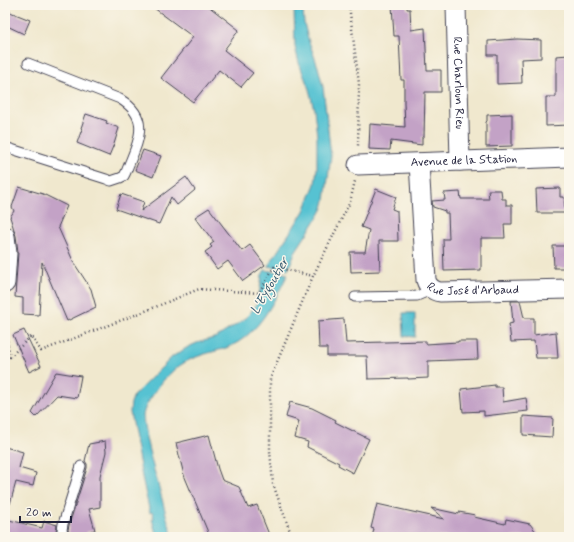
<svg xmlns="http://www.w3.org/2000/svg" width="574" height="542" viewBox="0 0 574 542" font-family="Mynerve,sans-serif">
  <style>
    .water { fill: #57c2d2; stroke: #3c7286 }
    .building { fill: #c3a2c6 }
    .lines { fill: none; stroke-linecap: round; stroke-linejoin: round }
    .service-casing { stroke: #414051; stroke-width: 11 }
    .minor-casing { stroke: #414051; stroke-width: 21 }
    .path { stroke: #414051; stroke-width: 2.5; stroke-dasharray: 1 3; stroke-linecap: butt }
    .service { stroke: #fff; stroke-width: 9 }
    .minor { stroke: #fff; stroke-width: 19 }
    .labels { text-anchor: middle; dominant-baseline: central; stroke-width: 3; stroke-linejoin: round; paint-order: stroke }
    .street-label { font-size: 12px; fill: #22223b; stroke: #fbf7ec }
    .water-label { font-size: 13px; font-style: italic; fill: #355a70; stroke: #fbf7ec }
  </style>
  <rect width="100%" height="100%" fill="#fbf7ec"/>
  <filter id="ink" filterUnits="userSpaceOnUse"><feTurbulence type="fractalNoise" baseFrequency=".025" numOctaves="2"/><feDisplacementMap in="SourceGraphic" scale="8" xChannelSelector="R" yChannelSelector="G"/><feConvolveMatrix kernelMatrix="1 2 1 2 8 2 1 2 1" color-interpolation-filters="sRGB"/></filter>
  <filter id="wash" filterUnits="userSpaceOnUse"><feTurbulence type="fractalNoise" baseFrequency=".012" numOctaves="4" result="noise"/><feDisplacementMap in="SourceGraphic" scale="16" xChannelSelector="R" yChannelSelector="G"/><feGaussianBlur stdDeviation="0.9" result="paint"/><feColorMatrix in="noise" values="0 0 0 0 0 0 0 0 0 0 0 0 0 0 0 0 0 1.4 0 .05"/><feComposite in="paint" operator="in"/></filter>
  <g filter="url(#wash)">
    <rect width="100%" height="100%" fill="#f0e8ce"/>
    <g class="water">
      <polygon points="294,5 304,5 303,11 304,23 308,39 318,67 323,87 331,156 325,200 323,208 318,217 295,252 288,270 268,266 304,211 315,184 317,168 317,136 314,109 309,89 299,63 295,47"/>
      <path d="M265,270L288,274C276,297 265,322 244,338C229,350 215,350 199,356C180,362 165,376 155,392C150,399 144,407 143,416C143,419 144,422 144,425C146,441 150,455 154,470C161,492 165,515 173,537H157L152,519L154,518L152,512L150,513L142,477L130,412L131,403L134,395L172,357L188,347L197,343L217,337L228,330L242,321L251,312L258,302L262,275Z"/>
      <polygon points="403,313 415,313 415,337 404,336"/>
    </g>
    <g id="blocks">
      <g class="building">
        <polygon points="150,5 207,5 239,30 224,50 253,73 241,87 219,70 193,102 161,78 193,37"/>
        <polygon points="392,5 407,5 407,9 410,9 411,30 425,28 427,70 441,70 441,92 425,92 424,137 422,137 422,145 391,141 390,150 369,149 370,124 405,127 404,103 404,80 401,80 399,36 394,36"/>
        <polygon points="5,10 30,20 24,34 5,25"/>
        <polygon points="517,39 541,40 541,58 521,59 522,83 497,84 497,55 488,55 488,41"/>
        <polygon points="569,55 569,125 546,126 546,97 556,97 556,56"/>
        <polygon points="86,114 107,121 106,123 119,128 114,144 109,156 77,143 82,129 81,128"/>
        <polygon points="512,114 512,146 486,147 486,122 487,121 487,115"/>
        <polygon points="143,150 161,156 153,177 135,170"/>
        <polygon points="186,177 195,190 177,205 171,197 159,224 116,209 121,194 144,202 141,211"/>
        <polygon points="19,187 43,194 67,206 58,227 74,263 91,289 96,307 67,321 42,262 39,315 23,314 23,298 15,297 18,252 16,236 10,217 14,211 12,207"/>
        <polygon points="560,188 560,197 564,197 565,213 537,213 536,189"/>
        <polygon points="376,189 396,197 392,209 397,211 398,241 379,241 380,271 351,272 350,252 365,252 369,230 361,227"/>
        <polygon points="488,190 501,190 502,199 506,199 506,205 512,205 512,224 504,224 505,238 481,238 481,270 444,271 443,239 449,239 448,213 445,213 445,211 433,207 432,201 445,200 444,193 460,192 461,199 489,199"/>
        <polygon points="209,208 242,251 250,245 265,265 243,281 228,261 217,269 205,252 212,247 210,245 214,242 195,217"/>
        <polygon points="553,246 569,246 569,268 554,268"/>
        <polygon points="511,301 520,301 524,318 534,318 534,335 556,332 558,358 536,358 534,341 511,342 509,324 513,323"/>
        <polygon points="344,319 346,343 426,341 426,344 458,342 458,341 477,341 478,359 428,361 428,378 408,379 408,378 368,379 367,356 327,356 327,348 319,348 318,321"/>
        <polygon points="24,330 41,366 29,372 13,335"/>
        <polygon points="56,372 81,376 77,398 57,395 36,417 32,413"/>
        <polygon points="495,385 495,387 502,387 503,402 526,398 528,411 484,416 484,411 463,412 461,389"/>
        <polygon points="290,402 312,408 336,420 335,422 369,439 353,473 338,465 339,463 307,447 308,442 295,438 299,421 286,417"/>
        <polygon points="523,416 553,418 552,437 523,435"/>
        <polygon points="209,435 218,469 222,480 239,487 248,508 257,505 270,537 210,537 184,475 176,443"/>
        <polygon points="105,441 106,452 100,476 100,507 89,509 95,530 87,532 86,537 70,537 68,530 69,525 87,468 87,464 85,461 89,444"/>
        <polygon points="5,447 23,452 19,468 36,473 33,486 16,482 10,504 5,504"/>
        <polygon points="377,504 444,519 431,508 459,514 459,512 475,515 474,517 505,524 506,519 530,524 540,537 372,537 374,529 371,528"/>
        <polygon points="5,519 42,528 44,521 57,525 56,531 58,537 5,537"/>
      </g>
    </g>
  </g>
  <g filter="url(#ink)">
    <use href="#blocks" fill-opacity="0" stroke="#414051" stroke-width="1"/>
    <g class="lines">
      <g class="service-casing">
        <g id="service">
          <path d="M5,147L106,179L111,181L120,178L124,176L126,172C137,143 153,119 120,99L28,63"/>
          <polyline points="355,297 417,296 424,293 430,287"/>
          <polyline points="64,537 62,530 63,524 81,466"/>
        </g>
      </g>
      <g class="minor-casing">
        <g id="minor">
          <path id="s1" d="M456,5L460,161"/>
          <path id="s2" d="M419,163L426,280C428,287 434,291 440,292L569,289"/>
          <path id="s3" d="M358,165L569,157"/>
          <polyline points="5,236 7,253 5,283"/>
        </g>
      </g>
      <g class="path">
        <polyline points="349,5 359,84 358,148"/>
        <polyline points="5,329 10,357 31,336 41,351 148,310 199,289 259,293 274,267 313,276"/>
        <polyline points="292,537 273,484 270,451 270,379 313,276 350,202 355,181"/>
      </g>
      <use href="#service" class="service"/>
      <use href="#minor" class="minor"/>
    </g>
  </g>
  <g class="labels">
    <g class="street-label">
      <text stroke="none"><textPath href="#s1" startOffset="78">Rue Charloun Rieu</textPath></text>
      <text stroke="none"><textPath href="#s3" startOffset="106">Avenue de la Station</textPath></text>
      <text stroke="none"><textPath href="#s2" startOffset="169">Rue José d'Arbaud</textPath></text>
    </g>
    <g class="water-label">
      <text transform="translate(270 286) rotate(-60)">L'Eygoutier</text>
    </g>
  </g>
  <rect width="574" height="542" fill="none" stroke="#fbf7ec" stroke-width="20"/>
  <path d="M20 516v6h51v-6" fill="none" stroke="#22223b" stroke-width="2"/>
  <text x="26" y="516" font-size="12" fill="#22223b" stroke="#fbf7ec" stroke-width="3" paint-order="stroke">20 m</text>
</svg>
